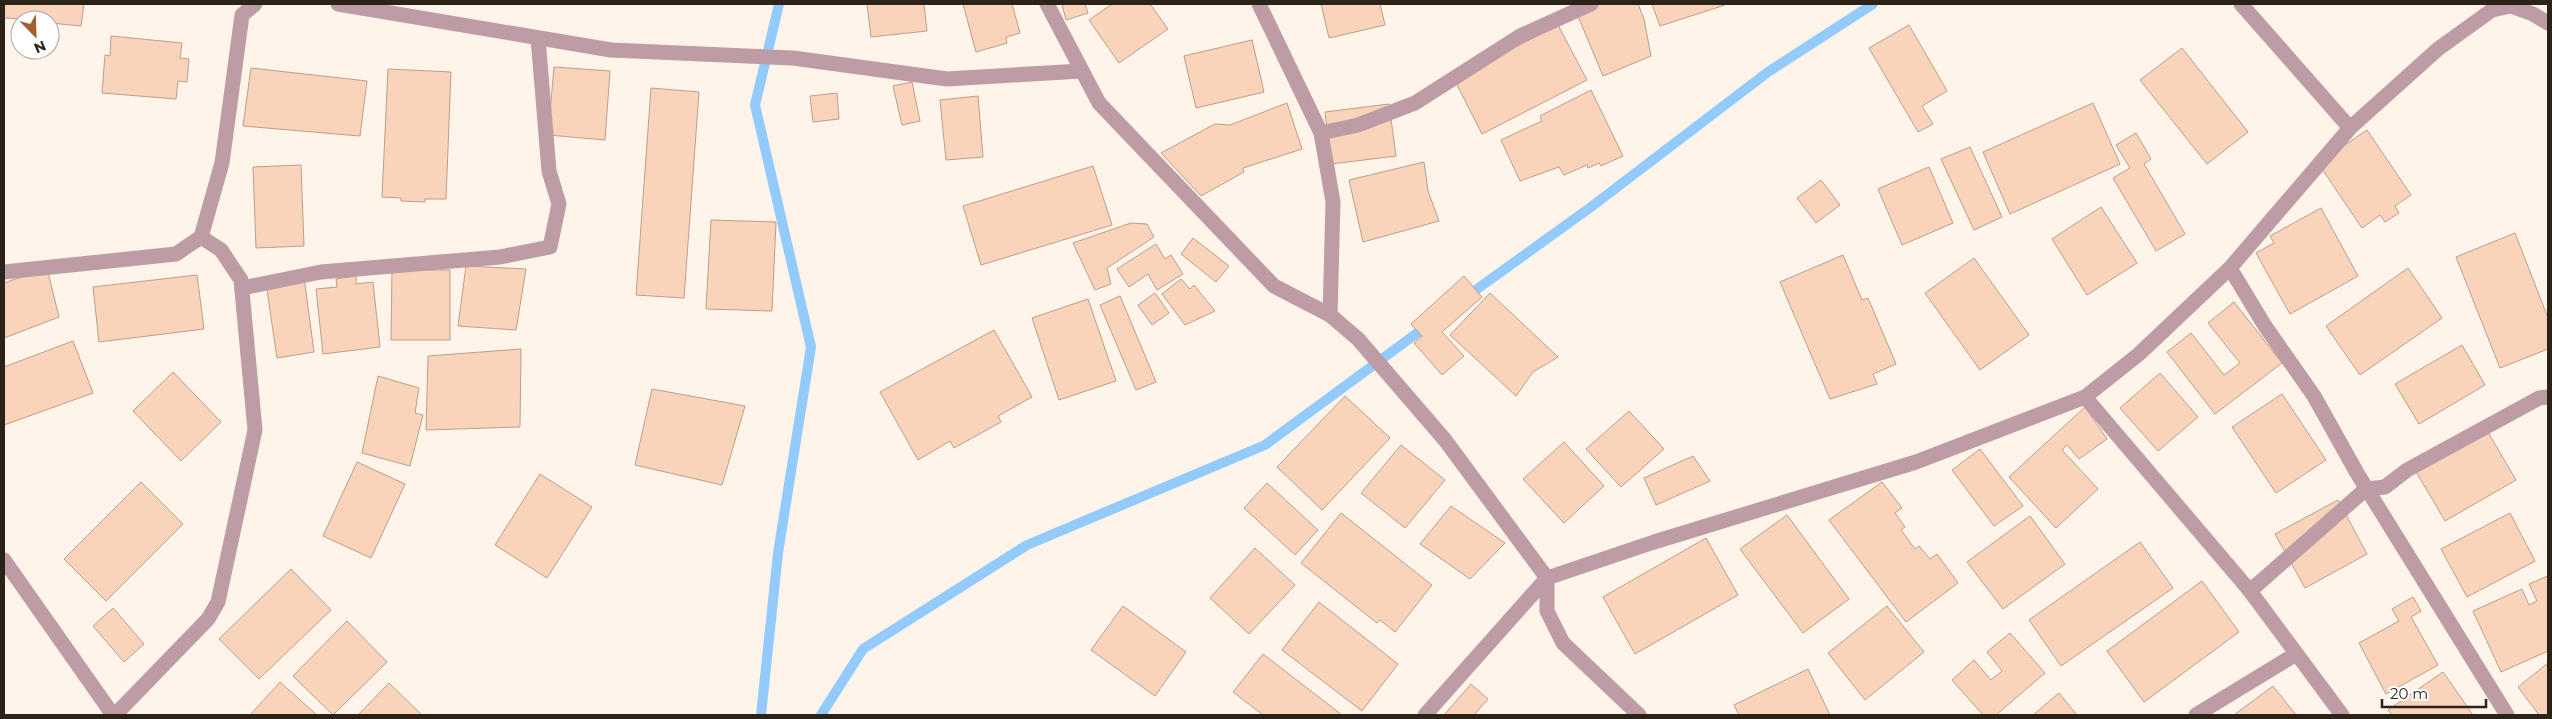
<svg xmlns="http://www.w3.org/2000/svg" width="2552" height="719" viewBox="0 0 2552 719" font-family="Montserrat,sans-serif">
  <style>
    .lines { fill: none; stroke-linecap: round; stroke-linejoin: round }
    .stream { stroke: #92cbfc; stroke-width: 10 }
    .building { fill: #fad3bb; stroke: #bc9e8b }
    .street { stroke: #be9ca5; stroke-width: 15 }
  </style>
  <rect width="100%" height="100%" fill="#fef4e9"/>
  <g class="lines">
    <g class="stream">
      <polyline points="1466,297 1591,207 1768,72 1873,4"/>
      <polyline points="761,715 778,553 811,347 755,105 779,4"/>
      <polyline points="821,715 863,649 1027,545 1265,445 1428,325"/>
    </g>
  </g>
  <g class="building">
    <polygon points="4,4 84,4 81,26 50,23 50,20 4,18"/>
    <polygon points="867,4 924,4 927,31 871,37"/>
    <polygon points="963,4 1012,4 1020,33 1006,37 1007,43 976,52"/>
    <polygon points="1062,4 1085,4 1088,13 1066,20"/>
    <polygon points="1112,4 1150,4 1168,29 1119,63 1089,20"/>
    <polygon points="1321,4 1380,4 1385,25 1329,38"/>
    <polygon points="1573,4 1638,4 1644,19 1651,56 1603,76"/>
    <polygon points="1652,4 1724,4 1725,5 1660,26"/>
    <polygon points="1558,25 1587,80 1482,134 1454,79"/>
    <polygon points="1909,25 1947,91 1922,106 1933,124 1918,132 1869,48"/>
    <polygon points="111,36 182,43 180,58 189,59 187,82 178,81 176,99 102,93 105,55 110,56"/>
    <polygon points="1252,40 1264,92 1196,108 1184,56"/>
    <polygon points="2182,48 2248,132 2207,164 2140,80"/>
    <polygon points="554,67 610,71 605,140 548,135"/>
    <polygon points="251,68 367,81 360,136 243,126"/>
    <polygon points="388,69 451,72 446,199 425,199 425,202 401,201 401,198 382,197"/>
    <polygon points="912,82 920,121 902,125 893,86"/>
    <polygon points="651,88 699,92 684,298 636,295"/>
    <polygon points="1591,90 1623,156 1601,166 1599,163 1588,168 1587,165 1564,175 1559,167 1520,181 1501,140 1542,121 1540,116"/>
    <polygon points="837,93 839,119 813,122 810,96"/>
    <polygon points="978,96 983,157 946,160 940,100"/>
    <polygon points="1287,103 1302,149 1243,168 1244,172 1201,196 1161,153 1215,124 1230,125"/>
    <polygon points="2093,103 2120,164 2010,214 1983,152"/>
    <polygon points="1389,104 1396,156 1331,164 1325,112"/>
    <polygon points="2367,130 2411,195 2395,206 2399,213 2385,222 2380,215 2362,228 2318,163"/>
    <polygon points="2136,133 2151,159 2144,164 2185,234 2156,251 2113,178 2130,168 2116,145"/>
    <polygon points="1970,147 2002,217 1974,230 1941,159"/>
    <polygon points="1424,162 1428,191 1439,221 1363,242 1349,180"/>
    <polygon points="301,165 304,246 256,248 253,167"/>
    <polygon points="1093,166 1112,225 981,265 963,206"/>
    <polygon points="1929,167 1953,223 1902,245 1878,189"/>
    <polygon points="1821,180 1840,205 1816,223 1797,198"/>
    <polygon points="2101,207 2137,263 2087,295 2052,239"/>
    <polygon points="2321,208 2358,276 2290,314 2256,253 2274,243 2270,236"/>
    <polygon points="711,220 776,222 772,311 706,309"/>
    <polygon points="1131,223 1147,224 1154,237 1107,268 1111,284 1095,290 1073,243"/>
    <polygon points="2515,233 2548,318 2548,349 2500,368 2456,257"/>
    <polygon points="1193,238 1229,266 1216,282 1181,254"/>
    <polygon points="1156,244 1165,259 1171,255 1183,274 1157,290 1148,274 1129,287 1117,269"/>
    <polygon points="1843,255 1862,300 1868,298 1896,364 1873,374 1877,384 1830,399 1780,282"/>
    <polygon points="1974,258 2029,335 1980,370 1925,293"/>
    <polygon points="466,266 526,269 516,330 458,326"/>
    <polygon points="47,268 59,317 4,338 4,283"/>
    <polygon points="2408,268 2442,318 2360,375 2326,326"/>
    <polygon points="392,270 450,270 450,340 391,340"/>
    <polygon points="197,275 204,329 99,342 93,287"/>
    <polygon points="356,276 356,284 373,282 380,347 323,354 316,289 337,287 336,279"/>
    <polygon points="1464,276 1482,297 1442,332 1464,356 1442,375 1414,343 1422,336 1411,324"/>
    <polygon points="304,277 314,352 277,358 266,283"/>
    <polygon points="1181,279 1190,289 1194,285 1215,311 1185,325 1162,294"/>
    <polygon points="1155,293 1169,313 1152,325 1138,305"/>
    <polygon points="1490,293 1558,357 1533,372 1516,396 1450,335"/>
    <polygon points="1120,296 1156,382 1136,390 1100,305"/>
    <polygon points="1088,299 1116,381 1059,400 1032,318"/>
    <polygon points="2234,302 2282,363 2215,414 2167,352 2191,333 2224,375 2240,363 2208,323"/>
    <polygon points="994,330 1032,397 998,416 1001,422 954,448 950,441 918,460 880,392"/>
    <polygon points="73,341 93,393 4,425 4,367"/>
    <polygon points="2462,345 2485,385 2419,424 2395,384"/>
    <polygon points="521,349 520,427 426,430 428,356"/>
    <polygon points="173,372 221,422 181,461 133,411"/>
    <polygon points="2160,373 2198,417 2158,451 2120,408"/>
    <polygon points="378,376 419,388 415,413 423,415 410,466 362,453"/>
    <polygon points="652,389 745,406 722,485 635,465"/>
    <polygon points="2282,394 2326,460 2276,493 2232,427"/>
    <polygon points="1345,396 1390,438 1322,510 1277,467"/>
    <polygon points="2085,407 2107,439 2079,459 2067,445 2062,450 2098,489 2056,528 2009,477"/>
    <polygon points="1629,411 1664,449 1621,487 1586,449"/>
    <polygon points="2482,422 2516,480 2445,521 2411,463"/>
    <polygon points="1564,442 1604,486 1564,523 1523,479"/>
    <polygon points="1401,445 1445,480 1405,528 1361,493"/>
    <polygon points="1980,449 2023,506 1994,526 1952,470"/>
    <polygon points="1693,456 1710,481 1656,505 1644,478"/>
    <polygon points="357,462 405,484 371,558 323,536"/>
    <polygon points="540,474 592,507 547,578 495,545"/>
    <polygon points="141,482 183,524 106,601 64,559"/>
    <polygon points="1882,482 1902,508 1895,513 1905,527 1901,530 1915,549 1919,546 1930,559 1937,554 1958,583 1906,622 1829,520"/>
    <polygon points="1267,483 1318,530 1295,555 1244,508"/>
    <polygon points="2338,500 2367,554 2305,588 2275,534"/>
    <polygon points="1451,506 1505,543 1470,579 1420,544"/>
    <polygon points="1341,513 1432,585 1395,632 1380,620 1377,623 1301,563"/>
    <polygon points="2510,513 2535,561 2467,597 2441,549"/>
    <polygon points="1787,515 1849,599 1803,633 1740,549"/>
    <polygon points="2030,516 2065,564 2003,609 1967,562"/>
    <polygon points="1706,538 1738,595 1635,654 1603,597"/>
    <polygon points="2140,542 2173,588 2061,666 2029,620"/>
    <polygon points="1255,548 1295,585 1249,634 1210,598"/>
    <polygon points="291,569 331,610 259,679 219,639"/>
    <polygon points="2548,576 2548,651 2501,672 2473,611 2522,589 2529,605 2537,601 2529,584"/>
    <polygon points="2202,581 2239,632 2144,702 2107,651"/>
    <polygon points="2413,597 2421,611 2411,617 2438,665 2386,694 2359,643 2399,621 2392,609"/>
    <polygon points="1319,602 1398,664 1362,711 1282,650"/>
    <polygon points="1123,606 1186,652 1155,696 1091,650"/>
    <polygon points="1887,606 1924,652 1865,700 1828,653"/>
    <polygon points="113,608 144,644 124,662 93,626"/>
    <polygon points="347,621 387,662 333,715 293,676"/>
    <polygon points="2010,633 2045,673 1996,715 1983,715 1952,680 1974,660 1991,680 2002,671 1987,652"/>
    <polygon points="1263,654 1342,715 1263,715 1233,692"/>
    <polygon points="2548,663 2548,715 2539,715 2518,687"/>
    <polygon points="1808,669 1830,715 1739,715 1734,705"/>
    <polygon points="2443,672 2473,715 2392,715 2388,710"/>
    <polygon points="280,682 317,715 250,715"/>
    <polygon points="389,683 422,715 358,715"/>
    <polygon points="1471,684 1488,699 1474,715 1444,715"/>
    <polygon points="2273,686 2296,715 2234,715"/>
    <polygon points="2059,693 2077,715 2033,715"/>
  </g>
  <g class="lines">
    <g class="street">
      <polyline points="338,4 611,50 793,58 947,79 1081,71"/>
      <polyline points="1047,4 1099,103 1274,286 1330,315 1358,339 1445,440 1547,578 1547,611 1563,643 1639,715"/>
      <polyline points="1259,4 1321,133 1333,202 1330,315"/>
      <polyline points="2241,4 2350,128"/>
      <polyline points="1321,133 1358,125 1415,103 1520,36 1591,4"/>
      <polyline points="2230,268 2265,326 2314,396 2357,473 2507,715"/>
      <polyline points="4,272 176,254 201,237 222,163 242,15 255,4"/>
      <polyline points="242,288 321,272 500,257 550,247 559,204 549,171 538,38"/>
      <polyline points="2085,397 2250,591 2342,715"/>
      <polyline points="4,560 113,715"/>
      <polyline points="2250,591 2366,489 2385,487 2407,470 2539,398 2548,397"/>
      <polyline points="115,715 208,619 218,602 255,430 241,280 221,250 201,237"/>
      <polyline points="1425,715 1547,578 1654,542 1916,462 2085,397 2139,354 2230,268 2350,128 2438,49 2492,10 2511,6 2533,14 2548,23"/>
      <polyline points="2196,715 2296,654"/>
    </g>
  </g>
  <rect width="2552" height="719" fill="none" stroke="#2b2318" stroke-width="10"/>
  <g transform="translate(35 35) rotate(157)"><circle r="24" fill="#ffffff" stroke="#aaa7a3"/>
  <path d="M0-4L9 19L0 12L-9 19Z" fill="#a3602f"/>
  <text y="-8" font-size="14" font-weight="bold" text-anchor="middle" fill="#2b2318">N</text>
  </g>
  <path d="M2382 699v8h104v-8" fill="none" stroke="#2b2318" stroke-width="2.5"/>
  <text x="2390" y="699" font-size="15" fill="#2b2318" stroke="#ffffff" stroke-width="4" paint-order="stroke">20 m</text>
</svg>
